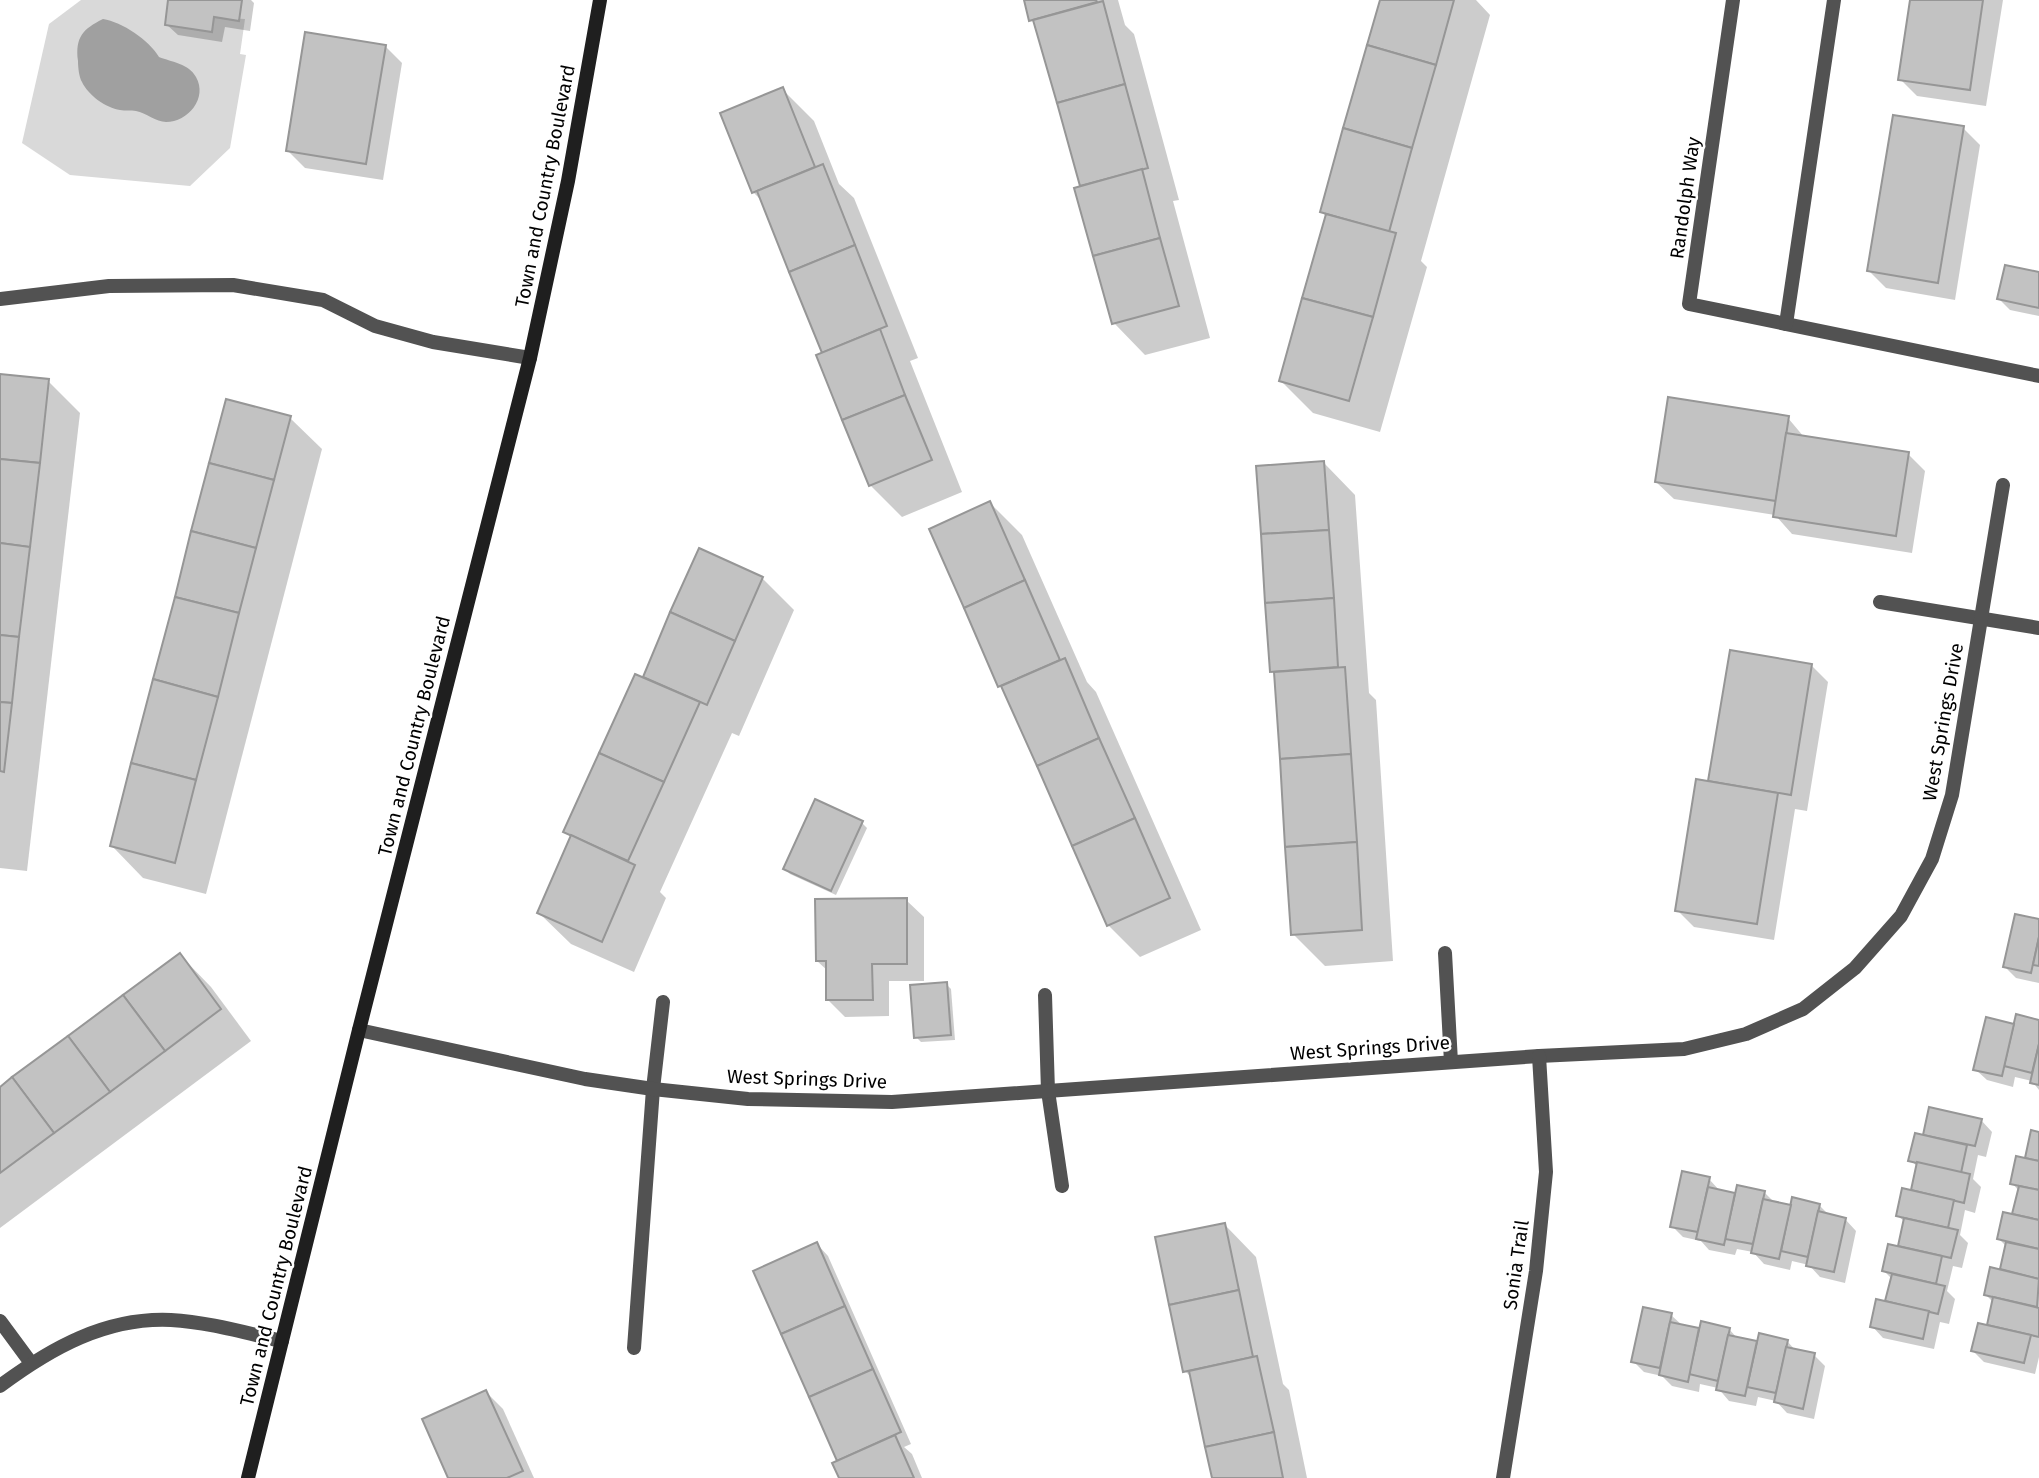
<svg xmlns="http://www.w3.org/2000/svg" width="2039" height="1478" viewBox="0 0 2039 1478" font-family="'Fira Sans',sans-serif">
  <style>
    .green { fill: #d9d9d9 }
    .water { fill: #a0a0a0 }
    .shadow { fill: #0003 }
    .building { fill: #c2c2c2; stroke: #969696; stroke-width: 2 }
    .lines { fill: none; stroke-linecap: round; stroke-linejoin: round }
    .lane { stroke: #525252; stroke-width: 14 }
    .street { stroke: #525252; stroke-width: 14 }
    .secondary { stroke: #1f1f1f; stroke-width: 14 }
    .labels { text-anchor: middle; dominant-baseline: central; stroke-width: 5; stroke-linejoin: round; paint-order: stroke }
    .street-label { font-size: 19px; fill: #000; stroke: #fff }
  </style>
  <rect width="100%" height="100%" fill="#fff"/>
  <polygon class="green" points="81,0 168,0 165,25 211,32 214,17 245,19 240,54 246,55 230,148 190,186 70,175 22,143 49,24"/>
  <path class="water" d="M103,19C122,22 149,40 159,57C172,62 189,64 196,77C208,98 188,122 166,122C156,122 146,113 136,111C131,110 125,111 120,110C106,108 88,95 82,82C79,77 78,67 78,61C75,37 83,29 103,19Z"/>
  <g class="shadow">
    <polygon points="170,0 251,0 254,3 250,31 225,27 222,42 178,35 166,24"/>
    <polygon points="1026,0 1118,0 1125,25 1134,34 1179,200 1173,201 1210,338 1145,355 1114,323 1082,188 1037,25 1031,20"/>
    <polygon points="1382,0 1476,0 1490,15 1421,261 1427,267 1380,432 1313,413 1281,381 1327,217 1322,212"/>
    <polygon points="1912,0 2003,0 1986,106 1917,96 1900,79"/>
    <polygon points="385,46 402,63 383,180 305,168 288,151"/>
    <polygon points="782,89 814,121 839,184 854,198 918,358 910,361 962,492 902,517 870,485 824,353 763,202 753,192"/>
    <polygon points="1963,128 1980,145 1955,300 1886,288 1869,271"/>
    <polygon points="2039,273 2039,316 2010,310 1999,299"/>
    <polygon points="0,376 48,381 80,413 27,871 0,868"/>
    <polygon points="290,418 322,449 206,894 143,878 112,846"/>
    <polygon points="1788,418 1804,437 1908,454 1925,471 1912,553 1792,534 1775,515 1674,499 1656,482"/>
    <polygon points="1324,463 1355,495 1369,693 1376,700 1393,961 1325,966 1293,934 1276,676 1272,671"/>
    <polygon points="990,503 1022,535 1087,682 1096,692 1201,930 1140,957 1108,925 1006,693 1000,686"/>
    <polygon points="700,551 762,578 794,610 739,736 732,733 660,892 666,898 634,972 571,944 539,913 572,838 566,832 643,679"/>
    <polygon points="1731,652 1811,665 1828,682 1807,811 1795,809 1774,940 1694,927 1677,910 1710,783"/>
    <polygon points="862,823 867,828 836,895 790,874 785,869"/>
    <polygon points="906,900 924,917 924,981 889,981 889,1016 845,1017 828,1000 828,971 817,961"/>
    <polygon points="2039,921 2039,983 2016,978 2005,967"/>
    <polygon points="180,955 211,987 251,1041 0,1228 0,1089"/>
    <polygon points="946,984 951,989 955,1040 921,1042 916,1037"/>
    <polygon points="2039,1022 2039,1090 2032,1081 2015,1077 2013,1087 1987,1080 1975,1069 2015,1026"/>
    <polygon points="1981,1120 1992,1132 1986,1157 1978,1155 1973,1179 1981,1187 1975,1213 1965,1210 1960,1235 1968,1243 1962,1268 1953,1266 1947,1291 1955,1299 1949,1324 1940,1322 1934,1349 1883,1338 1872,1326 1886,1304 1892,1279 1884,1271 1899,1248 1905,1222 1898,1216 1912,1192 1918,1167 1910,1160 1925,1137"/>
    <polygon points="2039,1134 2039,1357 2035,1374 1984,1362 1973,1351 1988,1327 1994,1303 1986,1295 2001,1271 2006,1246 1999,1239 2014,1216 2019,1191 2012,1183"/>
    <polygon points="1709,1179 1720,1191 1737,1195 1764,1192 1776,1204 1792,1207 1819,1205 1830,1216 1845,1219 1856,1231 1845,1283 1820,1277 1809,1265 1792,1261 1790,1270 1764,1264 1753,1252 1737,1249 1735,1255 1709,1250 1701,1241 1683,1237 1672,1226"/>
    <polygon points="1225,1225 1256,1257 1283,1384 1289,1390 1307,1478 1213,1478 1193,1379 1185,1371"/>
    <polygon points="817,1244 828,1256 911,1444 904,1447 912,1454 922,1478 841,1478"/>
    <polygon points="1671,1315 1683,1326 1701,1330 1729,1329 1738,1339 1759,1343 1787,1341 1797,1352 1814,1355 1825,1366 1814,1419 1787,1413 1776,1401 1758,1397 1756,1406 1729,1401 1718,1388 1700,1384 1699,1392 1672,1386 1662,1376 1644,1372 1633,1361"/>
    <polygon points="486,1392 503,1409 534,1478 450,1478"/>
  </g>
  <g class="building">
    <polygon points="168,0 242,0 239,21 214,17 212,32 165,25"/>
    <polygon points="1024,0 1096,0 1097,2 1029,21"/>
    <polygon points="1380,0 1454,0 1436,65 1367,45"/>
    <polygon points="1910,0 1983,0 1970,90 1898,80"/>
    <polygon points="1103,1 1125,84 1057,103 1033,20"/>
    <polygon points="305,32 386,45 366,164 286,151"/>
    <polygon points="1367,45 1436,65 1412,148 1343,128"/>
    <polygon points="1125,84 1148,168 1080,186 1057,103"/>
    <polygon points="783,87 815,167 752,193 720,113"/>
    <polygon points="1893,115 1964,126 1938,283 1867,271"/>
    <polygon points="1343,128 1412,148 1389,232 1320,212"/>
    <polygon points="823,164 855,245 789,272 757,191"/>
    <polygon points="1142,169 1160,238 1093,256 1074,188"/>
    <polygon points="1326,214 1396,233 1373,317 1302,298"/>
    <polygon points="1160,238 1179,306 1112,324 1093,256"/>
    <polygon points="855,245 887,326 822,353 789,272"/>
    <polygon points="2005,265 2039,272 2039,308 1997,299"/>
    <polygon points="1302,298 1373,317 1349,401 1279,381"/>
    <polygon points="880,329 905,395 842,420 816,355"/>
    <polygon points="0,374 49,379 40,463 0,459"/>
    <polygon points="905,395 932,460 869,486 842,420"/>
    <polygon points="1668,397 1789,416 1776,501 1655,482"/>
    <polygon points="226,399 291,416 274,480 209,463"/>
    <polygon points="1786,433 1909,452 1896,536 1773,517"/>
    <polygon points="0,459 40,463 30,547 0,543"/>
    <polygon points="1324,461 1329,530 1261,534 1256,466"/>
    <polygon points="209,463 274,480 256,548 191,531"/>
    <polygon points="990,501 1025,580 964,608 929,529"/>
    <polygon points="1329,530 1334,598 1265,603 1261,534"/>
    <polygon points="191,531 256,548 239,613 175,597"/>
    <polygon points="0,543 30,547 19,637 0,635"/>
    <polygon points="699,548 763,577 735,641 670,612"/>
    <polygon points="1025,580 1060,660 998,687 964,608"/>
    <polygon points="175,597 239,613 218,697 153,679"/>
    <polygon points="1334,598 1338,667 1270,672 1265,603"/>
    <polygon points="670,612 735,641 707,705 643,677"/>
    <polygon points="0,635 19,637 12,703 0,702"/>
    <polygon points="1730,650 1812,664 1791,795 1708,781"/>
    <polygon points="1065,658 1099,738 1037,766 1001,686"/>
    <polygon points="1345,667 1351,754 1280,759 1274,672"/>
    <polygon points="635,674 700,702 664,782 599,753"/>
    <polygon points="153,679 218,697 196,780 131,763"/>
    <polygon points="0,702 12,703 4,772 0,771"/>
    <polygon points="1099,738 1135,818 1072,846 1037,766"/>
    <polygon points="599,753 664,782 628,861 563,832"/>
    <polygon points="1351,754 1357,842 1285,847 1280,759"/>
    <polygon points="131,763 196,780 175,863 110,846"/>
    <polygon points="1696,779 1778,793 1757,924 1675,911"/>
    <polygon points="815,799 863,821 831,891 783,869"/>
    <polygon points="1135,818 1170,898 1107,926 1072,846"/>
    <polygon points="571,835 635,865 602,942 537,913"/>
    <polygon points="1357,842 1362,930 1291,935 1285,847"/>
    <polygon points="907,898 907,964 872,964 873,1000 826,1000 826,961 816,961 815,899"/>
    <polygon points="2015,914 2039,919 2039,937 2031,973 2003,967"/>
    <polygon points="2039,937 2039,966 2033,965"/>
    <polygon points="180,953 221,1009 165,1051 123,995"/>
    <polygon points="947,982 951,1035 914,1038 910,985"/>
    <polygon points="123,995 165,1051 110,1092 68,1036"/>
    <polygon points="2016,1014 2039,1020 2039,1044 2032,1073 2004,1066"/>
    <polygon points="1986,1017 2014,1024 2002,1076 1973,1070"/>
    <polygon points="68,1036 110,1092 54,1133 12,1077"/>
    <polygon points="2039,1044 2039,1085 2030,1083"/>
    <polygon points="12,1077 54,1133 0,1173 0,1087"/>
    <polygon points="1929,1107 1982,1119 1975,1146 1923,1135"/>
    <polygon points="2031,1130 2039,1132 2039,1161 2025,1158"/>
    <polygon points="1915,1133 1967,1145 1961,1173 1908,1161"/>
    <polygon points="2016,1156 2039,1161 2039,1190 2010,1184"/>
    <polygon points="1917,1162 1970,1174 1964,1203 1911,1190"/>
    <polygon points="1682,1171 1710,1177 1698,1232 1670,1227"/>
    <polygon points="1737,1185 1765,1191 1753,1244 1725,1239"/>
    <polygon points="2019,1186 2039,1190 2039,1220 2012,1214"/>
    <polygon points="1708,1187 1735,1193 1724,1245 1696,1239"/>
    <polygon points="1902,1188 1954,1200 1948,1228 1896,1216"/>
    <polygon points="1792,1197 1820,1204 1808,1257 1781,1251"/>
    <polygon points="1763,1199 1791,1205 1779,1259 1751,1253"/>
    <polygon points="1818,1211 1846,1218 1834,1272 1806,1266"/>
    <polygon points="2003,1212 2039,1220 2039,1249 1997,1239"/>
    <polygon points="1904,1218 1958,1230 1951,1258 1898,1246"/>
    <polygon points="1225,1223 1239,1290 1169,1305 1155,1237"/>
    <polygon points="817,1242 845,1306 781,1334 753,1271"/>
    <polygon points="2006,1242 2039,1249 2039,1279 2000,1269"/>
    <polygon points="1888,1244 1942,1256 1936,1284 1882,1271"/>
    <polygon points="1990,1267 2039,1279 2037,1307 1984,1295"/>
    <polygon points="1892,1274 1945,1286 1938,1314 1885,1301"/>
    <polygon points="1239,1290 1253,1357 1183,1372 1169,1305"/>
    <polygon points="1993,1297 2039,1308 2039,1337 1987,1325"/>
    <polygon points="1876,1299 1929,1311 1923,1339 1870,1327"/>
    <polygon points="845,1306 873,1369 809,1397 781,1334"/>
    <polygon points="1643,1307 1672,1313 1660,1368 1631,1362"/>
    <polygon points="1701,1321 1730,1328 1718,1381 1689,1374"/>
    <polygon points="1670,1322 1699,1328 1688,1382 1659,1375"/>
    <polygon points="1978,1323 2031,1335 2024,1363 1971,1351"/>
    <polygon points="1759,1333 1788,1340 1776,1393 1747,1387"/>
    <polygon points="1728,1335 1757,1341 1745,1396 1716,1390"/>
    <polygon points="1786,1347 1815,1353 1803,1409 1774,1402"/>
    <polygon points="1257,1356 1274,1432 1205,1447 1189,1371"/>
    <polygon points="873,1369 901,1432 837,1461 809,1397"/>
    <polygon points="486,1390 523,1471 507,1478 448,1478 422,1419"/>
    <polygon points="1274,1432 1283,1478 1212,1478 1205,1447"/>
    <polygon points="895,1435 914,1478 839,1478 832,1463"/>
  </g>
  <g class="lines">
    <g class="lane">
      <polyline points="0,299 109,286 233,285 323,300 375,326 433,342 530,358"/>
      <polyline points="1880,602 2039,628"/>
      <polyline points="1445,953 1451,1062"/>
      <polyline points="1045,995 1048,1091 1062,1186"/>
      <polyline points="0,1321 31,1363"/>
      <polyline points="634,1348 653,1089 663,1002"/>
      <path d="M0,1386C51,1348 106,1317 171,1320C208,1322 246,1333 282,1341"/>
    </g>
    <g class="street">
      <polyline points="1733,0 1689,304 2039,376"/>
      <polyline points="1786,324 1834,0"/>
      <polyline points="359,1030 585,1079 653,1089 748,1099 892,1102 1539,1056 1684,1049 1746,1034 1803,1009 1855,968 1901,916 1932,859 1952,795 2003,485"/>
      <polyline points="1503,1478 1536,1271 1546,1172 1539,1056"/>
    </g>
    <polyline class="secondary" points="248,1478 359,1030 530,358 568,181 600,0"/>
  </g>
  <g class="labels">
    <g class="street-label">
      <text transform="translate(545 186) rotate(-79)">Town and Country Boulevard</text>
      <text transform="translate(1685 198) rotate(-82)">Randolph Way</text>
      <text transform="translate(1943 722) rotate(-80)">West Springs Drive</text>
      <text transform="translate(414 736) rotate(-76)">Town and Country Boulevard</text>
      <text transform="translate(1370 1048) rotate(-4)">West Springs Drive</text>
      <text transform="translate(807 1079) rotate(2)">West Springs Drive</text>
      <text transform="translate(1516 1265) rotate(-82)">Sonia Trail</text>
      <text transform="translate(276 1286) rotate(-76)">Town and Country Boulevard</text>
    </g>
  </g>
</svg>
